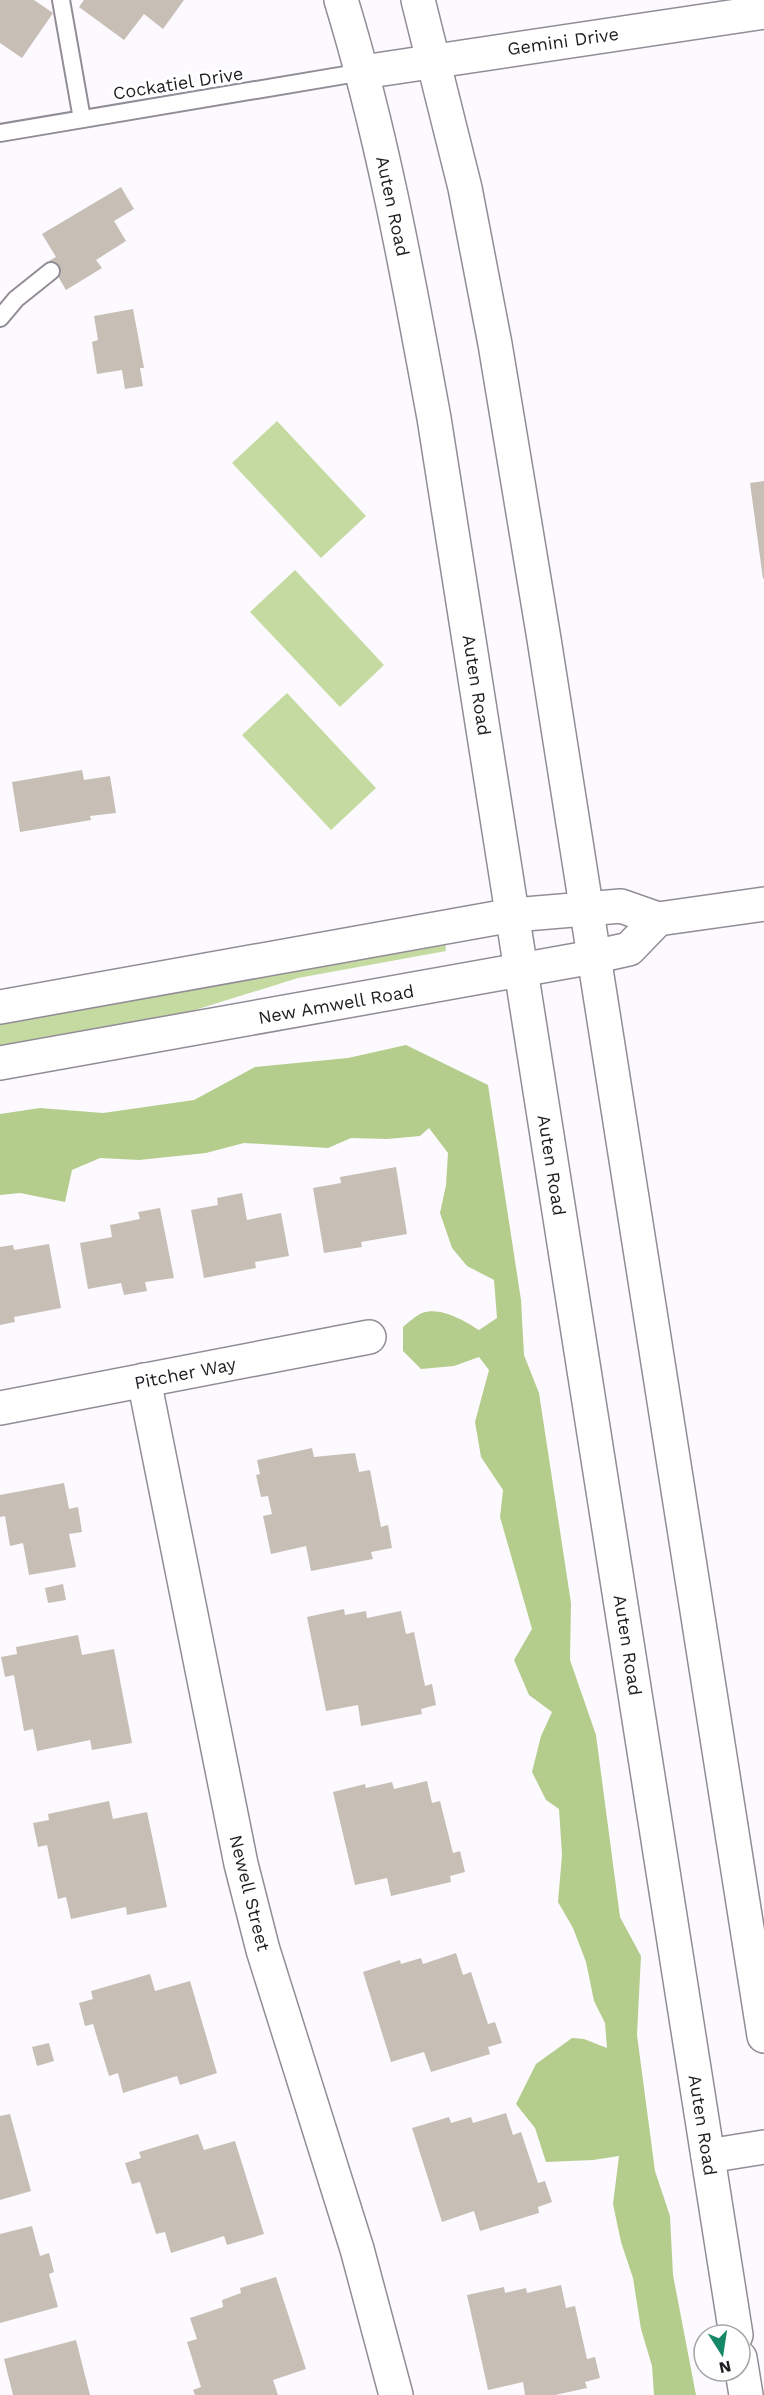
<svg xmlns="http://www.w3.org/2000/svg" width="764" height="2395" viewBox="0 0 764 2395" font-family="'Work Sans',sans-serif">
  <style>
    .green { fill: #c5daa1 }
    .forest { fill: #b5cd8c }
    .building { fill: #c7beb5 }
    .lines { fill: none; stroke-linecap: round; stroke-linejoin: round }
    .lane-casing { stroke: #928c96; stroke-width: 20 }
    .street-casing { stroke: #928c96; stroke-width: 36 }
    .secondary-casing { stroke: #928c96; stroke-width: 36 }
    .lane { stroke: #fff; stroke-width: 16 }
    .street { stroke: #fff; stroke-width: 33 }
    .secondary { stroke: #fff; stroke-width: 33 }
    .labels { text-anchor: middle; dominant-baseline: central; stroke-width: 6; stroke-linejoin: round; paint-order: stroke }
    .street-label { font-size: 18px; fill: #1f1d21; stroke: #fff }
  </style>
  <rect width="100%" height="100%" fill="#fcfaff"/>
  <g class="green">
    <polygon points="277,421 366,516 321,558 232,463"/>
    <polygon points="295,570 384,665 340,707 250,612"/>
    <polygon points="287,693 376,788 331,830 242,735"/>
    <polygon points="445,941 446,951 298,978 182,1014 0,1049 0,1023"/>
  </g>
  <path class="forest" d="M406,1045L488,1085L521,1300L524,1355L539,1393L571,1603L570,1660L596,1735L620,1917L641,1956L637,2035L655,2171L670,2216L673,2275L696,2395H654L652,2366L641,2329L633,2278L621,2242L613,2204L619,2156L593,2160L546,2162L535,2128L516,2104L536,2064L572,2038L584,2039L607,2048L605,2023L594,2001L586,1962L573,1928L558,1902L562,1855L559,1809L546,1800L532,1772L541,1736L552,1712L529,1695L514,1660L532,1629L500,1517L503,1490L481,1457L475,1422L489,1370L479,1357L454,1366L421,1369L403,1351V1327C408,1323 415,1316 422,1313C440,1306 465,1321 479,1330L497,1318L494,1280L467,1266L452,1248L440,1213L446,1185L448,1153L429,1128L420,1136L387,1139L351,1138L328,1148L244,1143L206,1153L139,1160L100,1158L72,1170L65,1202L20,1193L0,1195V1114L40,1108L103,1113L194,1100L255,1067L348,1058Z"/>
  <g class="building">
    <polygon points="0,0 34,0 53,13 22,58 0,43"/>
    <polygon points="84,0 184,0 163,29 144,14 124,40 79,7"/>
    <polygon points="121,187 134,209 114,221 126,241 96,260 102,268 66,290 49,261 56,257 42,234"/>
    <polygon points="133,309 144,368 140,368 143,386 125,389 122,370 97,374 92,342 98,340 94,316"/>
    <polygon points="764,481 764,578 763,579 750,483"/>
    <polygon points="82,770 84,780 110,776 116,813 90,816 91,820 20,832 12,782"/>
    <polygon points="396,1167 407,1234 361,1242 362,1247 324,1253 313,1188 341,1183 340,1177"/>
    <polygon points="242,1193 247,1220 281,1213 289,1256 255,1262 256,1268 204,1278 191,1210 218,1205 217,1198"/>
    <polygon points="160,1208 174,1278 145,1282 147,1291 124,1295 121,1283 88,1289 80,1243 112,1237 110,1225 140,1219 138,1212"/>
    <polygon points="49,1244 61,1308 14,1317 15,1322 0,1325 0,1247 13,1245 14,1250"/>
    <polygon points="312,1448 314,1457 355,1453 359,1472 370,1470 381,1527 388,1525 392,1548 371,1552 373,1559 311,1571 306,1546 271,1554 263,1516 272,1514 268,1496 261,1497 256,1475 260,1474 257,1460"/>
    <polygon points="64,1483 69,1509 78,1507 82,1532 69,1534 76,1567 29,1575 23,1543 10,1546 5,1516 0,1517 0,1495"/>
    <polygon points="63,1584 66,1600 48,1603 45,1588"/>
    <polygon points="344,1609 345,1615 366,1611 367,1618 401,1611 406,1634 414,1632 425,1686 432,1684 436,1705 421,1709 422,1714 361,1726 358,1705 326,1711 307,1617"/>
    <polygon points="78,1635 82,1655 114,1649 132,1743 92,1750 90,1740 37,1751 33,1729 24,1731 14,1675 5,1677 1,1657 17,1654 16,1647"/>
    <polygon points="427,1781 432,1803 440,1801 453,1853 460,1851 465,1872 450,1876 451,1882 391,1896 387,1878 355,1885 333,1792 365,1784 366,1788 392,1782 394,1789"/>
    <polygon points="109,1801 113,1819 147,1812 167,1907 127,1915 126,1907 71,1919 66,1897 58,1899 47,1845 38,1847 33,1823 49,1820 48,1814"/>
    <polygon points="456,1953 463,1975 471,1972 488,2024 495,2022 502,2043 488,2047 490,2054 431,2072 424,2052 391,2062 363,1972 400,1960 401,1964 421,1958 423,1964"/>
    <polygon points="150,1974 155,1991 190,1981 217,2073 180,2085 177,2076 123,2093 118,2073 109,2076 93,2024 85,2026 79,2003 93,1999 91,1991"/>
    <polygon points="49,2043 54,2061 37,2066 32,2047"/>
    <polygon points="506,2113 513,2135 521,2132 538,2183 545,2181 552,2202 538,2207 539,2213 480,2231 474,2211 442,2222 412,2128 449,2117 451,2123 471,2117 473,2123"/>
    <polygon points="10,2114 31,2191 0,2200 0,2116"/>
    <polygon points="198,2134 204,2150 235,2141 264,2234 227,2245 224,2236 171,2253 165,2232 156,2234 140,2182 132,2184 125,2163 141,2158 139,2152"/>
    <polygon points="32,2226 40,2256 49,2253 54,2272 49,2274 58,2307 0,2323 0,2234"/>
    <polygon points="276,2277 306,2369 273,2380 278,2395 195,2395 193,2390 201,2387 187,2342 197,2339 190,2318 223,2307 222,2300 241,2293 240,2288"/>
    <polygon points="561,2285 566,2308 575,2306 587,2359 595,2357 600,2378 585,2382 587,2388 555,2395 525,2395 523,2382 488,2390 467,2295 504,2287 505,2293 526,2288 527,2293"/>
    <polygon points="76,2340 90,2395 13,2395 4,2359"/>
  </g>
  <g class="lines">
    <g class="lane-casing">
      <g id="lane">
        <polyline points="61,0 82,119"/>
        <polyline points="0,133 363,72"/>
        <polyline points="0,318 16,299 51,271"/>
      </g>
    </g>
    <g class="street-casing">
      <g id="street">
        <polyline points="144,1380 241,1864 263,1950 357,2249 396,2395"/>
        <polyline points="0,1408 369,1337"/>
        <polyline points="708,2156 764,2147"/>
      </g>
    </g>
    <g class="secondary-casing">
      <g id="secondary">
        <path d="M341,0C383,137 408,277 434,418L736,2335"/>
        <polyline points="418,0 465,188 495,344 544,639 764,2036"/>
        <polyline points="363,72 764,12"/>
        <polyline points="0,1007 513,915 621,906 658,919 764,904"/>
        <polyline points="0,1063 593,957 629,949 658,919"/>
        <polyline points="740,2358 746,2395"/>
      </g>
    </g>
    <use href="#lane" class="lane"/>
    <use href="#street" class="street"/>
    <use href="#secondary" class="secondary"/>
  </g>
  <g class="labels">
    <g class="street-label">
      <text transform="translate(563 41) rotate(-8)">Gemini Drive</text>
      <text transform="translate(178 83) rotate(-9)">Cockatiel Drive</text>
      <text transform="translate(393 206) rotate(78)">Auten Road</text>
      <text transform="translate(477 685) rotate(81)">Auten Road</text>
      <text transform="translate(336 1004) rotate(-10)">New Amwell Road</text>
      <text transform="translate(552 1165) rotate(81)">Auten Road</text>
      <text transform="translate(185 1373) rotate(-11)">Pitcher Way</text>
      <text transform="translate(628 1645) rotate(81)">Auten Road</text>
      <text transform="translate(250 1893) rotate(76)">Newell Street</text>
      <text transform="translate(703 2125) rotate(81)">Auten Road</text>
    </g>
  </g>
  <g transform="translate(722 2353) rotate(168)"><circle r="28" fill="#ffffff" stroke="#a5a5a6" stroke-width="1.5"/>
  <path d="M0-4.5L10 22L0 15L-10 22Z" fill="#178867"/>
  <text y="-9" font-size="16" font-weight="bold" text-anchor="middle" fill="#1f1d21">N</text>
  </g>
</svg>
